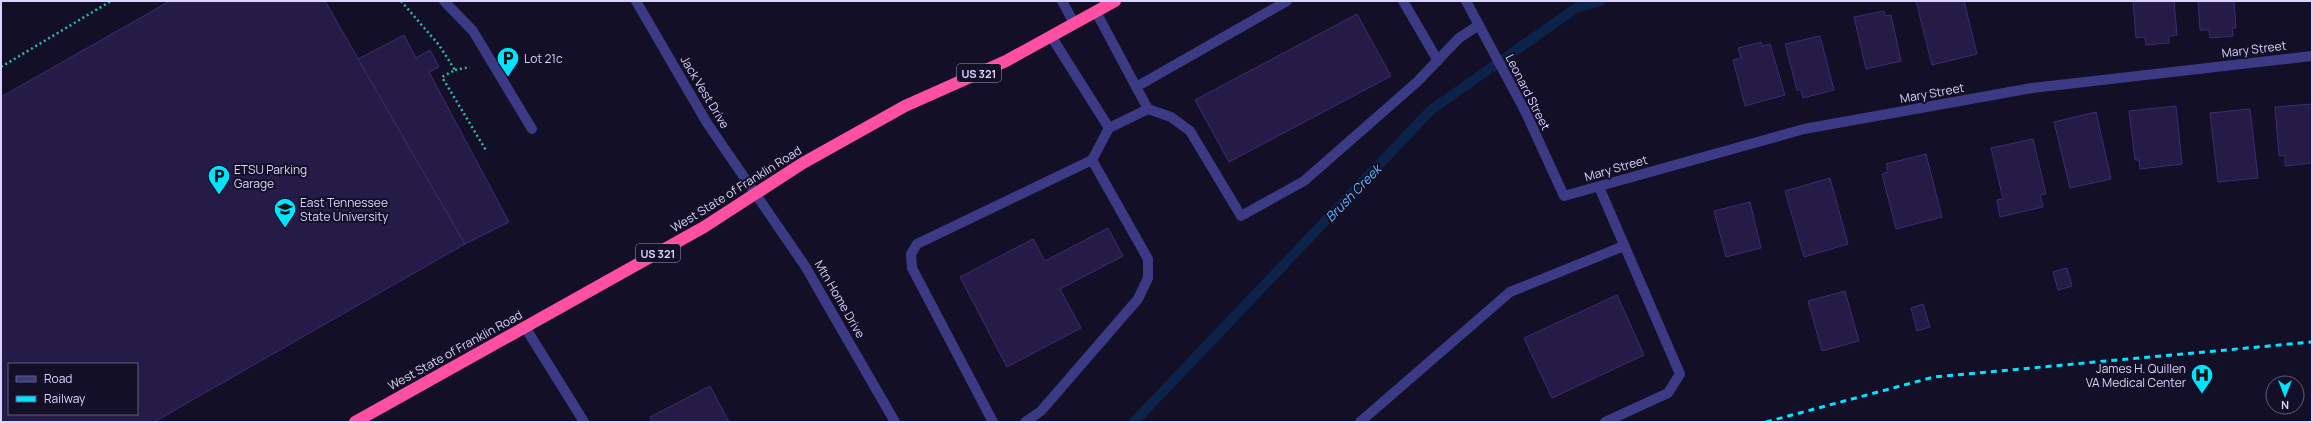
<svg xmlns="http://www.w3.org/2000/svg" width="2313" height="423" viewBox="0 0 2313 423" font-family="Manrope,sans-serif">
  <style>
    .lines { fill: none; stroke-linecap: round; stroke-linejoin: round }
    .stream { stroke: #0c2248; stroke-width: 10 }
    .building { fill: #241b47; stroke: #3b2d73; fill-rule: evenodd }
    .path { stroke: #2fb8b0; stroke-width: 2.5; stroke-dasharray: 2 3; stroke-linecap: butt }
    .lane { stroke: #3d3a85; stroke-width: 10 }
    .street { stroke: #3d3a85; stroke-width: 10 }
    .highway { stroke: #ff4fa3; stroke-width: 12 }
    .rail { stroke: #00e5ff; stroke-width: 3; stroke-dasharray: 6 5; stroke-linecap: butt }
    .labels { text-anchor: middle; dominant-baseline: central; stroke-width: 4; stroke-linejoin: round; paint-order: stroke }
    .shield { fill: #130f26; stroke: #9e99be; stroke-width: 1 }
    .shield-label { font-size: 11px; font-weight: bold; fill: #d9d4ff }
    .street-label { font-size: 12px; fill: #d9d4ff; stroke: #130f26 }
    .poi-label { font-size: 12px; fill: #d9d4ff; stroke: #130f26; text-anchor: start }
    .water-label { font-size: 13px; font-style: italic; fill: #62b6ff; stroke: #130f26 }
  </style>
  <rect width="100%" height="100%" fill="#130f26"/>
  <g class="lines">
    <polyline class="stream" points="1134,422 1431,110 1576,8 1601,1"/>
  </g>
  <g class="building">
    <path d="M170,1H325L465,244L154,422H1V97ZM9,364H137V414H9Z"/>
    <polygon points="1916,1 1964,1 1977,54 1932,65"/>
    <polygon points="2133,1 2174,1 2177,35 2169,36 2169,43 2146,45 2145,37 2136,38"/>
    <polygon points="2198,1 2234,1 2236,28 2232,28 2233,36 2210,38 2209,30 2200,30"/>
    <polygon points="1884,11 1885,16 1891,15 1901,61 1866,69 1854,17"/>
    <polygon points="1357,14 1391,76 1229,162 1195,100"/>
    <polygon points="404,35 416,58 430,50 439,67 429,72 509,222 465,244 358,59"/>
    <polygon points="1820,36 1834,90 1803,98 1801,90 1797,90 1785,44"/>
    <polygon points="1761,42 1762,46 1770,44 1785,95 1745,106 1733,60 1741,58 1738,48"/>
    <polygon points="2312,104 2312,163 2285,166 2285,155 2279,156 2275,107"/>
    <polygon points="2176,106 2182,164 2140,169 2139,160 2135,160 2129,111"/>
    <polygon points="2250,109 2258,178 2218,182 2210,113"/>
    <polygon points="2096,112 2111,179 2070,188 2054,122"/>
    <polygon points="2033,139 2046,194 2040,195 2043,207 2000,217 1997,200 2003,199 1991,148"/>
    <polygon points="1926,154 1942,217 1896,229 1882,174 1888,172 1886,164"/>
    <polygon points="1830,178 1848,244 1804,257 1785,191"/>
    <polygon points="1750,202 1761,248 1726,257 1714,211"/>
    <polygon points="1108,228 1123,256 1060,289 1081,328 1007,367 960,277 1033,239 1045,261"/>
    <polygon points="2067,268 2072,286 2058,290 2053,272"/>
    <polygon points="1845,291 1859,341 1822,351 1808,301"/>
    <polygon points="1617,295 1644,355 1552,398 1524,338"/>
    <polygon points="1923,304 1930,327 1917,331 1911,308"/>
    <polygon points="710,386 729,422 652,422 650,417"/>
  </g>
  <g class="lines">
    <g class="path">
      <polyline points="401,1 439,45 455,70 442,77 487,152"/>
      <polyline points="1,67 111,1"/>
      <polyline points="455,70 470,67"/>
    </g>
    <g class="lane">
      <polyline points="444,1 473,31 532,129"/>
      <polyline points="1062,1 1074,23"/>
      <polyline points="1403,1 1438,61"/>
      <polyline points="1051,36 1109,128 1148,109 1096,12"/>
      <polyline points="1136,87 1287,1"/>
      <polyline points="1148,109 1171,117 1190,131 1241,216 1304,181 1417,82 1459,38 1479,25"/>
      <polyline points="1599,187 1680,374 1668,393 1605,422"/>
      <polyline points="525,327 584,422"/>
      <polyline points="993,422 912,268 911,254 917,244 1092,160 1109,128"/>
      <polyline points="1025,422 1041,411 1138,299 1148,278 1148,259 1092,160"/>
      <polyline points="1360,422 1510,292 1624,246"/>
    </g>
    <g class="street">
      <polyline points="636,1 707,123 805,266 895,422"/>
      <polyline points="1466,1 1526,113 1564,196 1804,129 2032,88 2312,56"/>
    </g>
    <polyline class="highway" points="355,422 704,227 803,163 905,106 1006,61 1115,1"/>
    <polyline class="rail" points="1766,422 1934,377 2312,342"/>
  </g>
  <defs>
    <g id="parking-pin" transform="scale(1.15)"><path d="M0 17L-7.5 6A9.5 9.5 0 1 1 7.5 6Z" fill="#00e5ff" stroke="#130f26"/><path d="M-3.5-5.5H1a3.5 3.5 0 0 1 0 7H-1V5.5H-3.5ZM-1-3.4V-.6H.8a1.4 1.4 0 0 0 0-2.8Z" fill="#111"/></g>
    <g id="university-pin" transform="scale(1.15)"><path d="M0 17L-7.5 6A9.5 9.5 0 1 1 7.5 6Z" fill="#00e5ff" stroke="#130f26"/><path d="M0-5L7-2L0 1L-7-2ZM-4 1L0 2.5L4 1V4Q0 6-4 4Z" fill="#111"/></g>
    <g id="hospital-pin" transform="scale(1.15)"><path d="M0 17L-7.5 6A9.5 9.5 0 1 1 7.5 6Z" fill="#00e5ff" stroke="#130f26"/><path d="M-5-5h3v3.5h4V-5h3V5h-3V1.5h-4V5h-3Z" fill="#111"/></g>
  </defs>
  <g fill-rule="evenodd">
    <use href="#parking-pin" x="508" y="58"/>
    <use href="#parking-pin" x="219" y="176"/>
    <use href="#university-pin" x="285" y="209"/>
    <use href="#hospital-pin" x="2202" y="375"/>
  </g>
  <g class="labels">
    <g class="shield">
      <rect x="957" y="64" width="44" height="18" rx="3"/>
      <rect x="636" y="244" width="44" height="18" rx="3"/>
    </g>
    <g class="shield-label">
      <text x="979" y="73">US 321</text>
      <text x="658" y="253">US 321</text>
    </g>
    <g class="street-label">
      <text transform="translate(2254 49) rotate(-7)">Mary Street</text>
      <text transform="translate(705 92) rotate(59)">Jack Vest Drive</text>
      <text transform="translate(1528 92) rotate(63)">Leonard Street</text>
      <text transform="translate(1932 93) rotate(-10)">Mary Street</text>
      <text transform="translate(1616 168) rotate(-16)">Mary Street</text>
      <text transform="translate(736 189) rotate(-32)">West State of Franklin Road</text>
      <text transform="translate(840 299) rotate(60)">Mtn Home Drive</text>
      <text transform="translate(455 350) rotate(-29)">West State of Franklin Road</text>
    </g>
    <g class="poi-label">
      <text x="524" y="58">Lot 21c</text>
      <text x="234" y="169">ETSU Parking<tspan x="234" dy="14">Garage</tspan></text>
      <text x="300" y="202">East Tennessee<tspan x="300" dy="14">State University</tspan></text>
      <text x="2186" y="368" text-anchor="end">James H. Quillen<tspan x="2186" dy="14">VA Medical Center</tspan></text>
    </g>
    <g class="water-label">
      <text transform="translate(1353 193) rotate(-46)">Brush Creek</text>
    </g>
  </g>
  <rect width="2313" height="423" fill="none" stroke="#d9d4ff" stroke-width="4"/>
  <rect x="8" y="363" width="130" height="52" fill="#130f26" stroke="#625e7d"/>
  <rect x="16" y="376" width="20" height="6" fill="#3d3a85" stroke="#625e7d"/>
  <text x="44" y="383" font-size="12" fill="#d9d4ff">Road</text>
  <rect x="16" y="396" width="20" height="6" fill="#00e5ff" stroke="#625e7d"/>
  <text x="44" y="403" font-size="12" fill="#d9d4ff">Railway</text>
  <g transform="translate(2285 395) rotate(180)"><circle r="19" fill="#130f26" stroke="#625e7d"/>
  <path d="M0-3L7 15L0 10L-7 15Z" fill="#00e5ff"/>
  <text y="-6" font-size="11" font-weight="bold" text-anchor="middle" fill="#d9d4ff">N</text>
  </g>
</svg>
